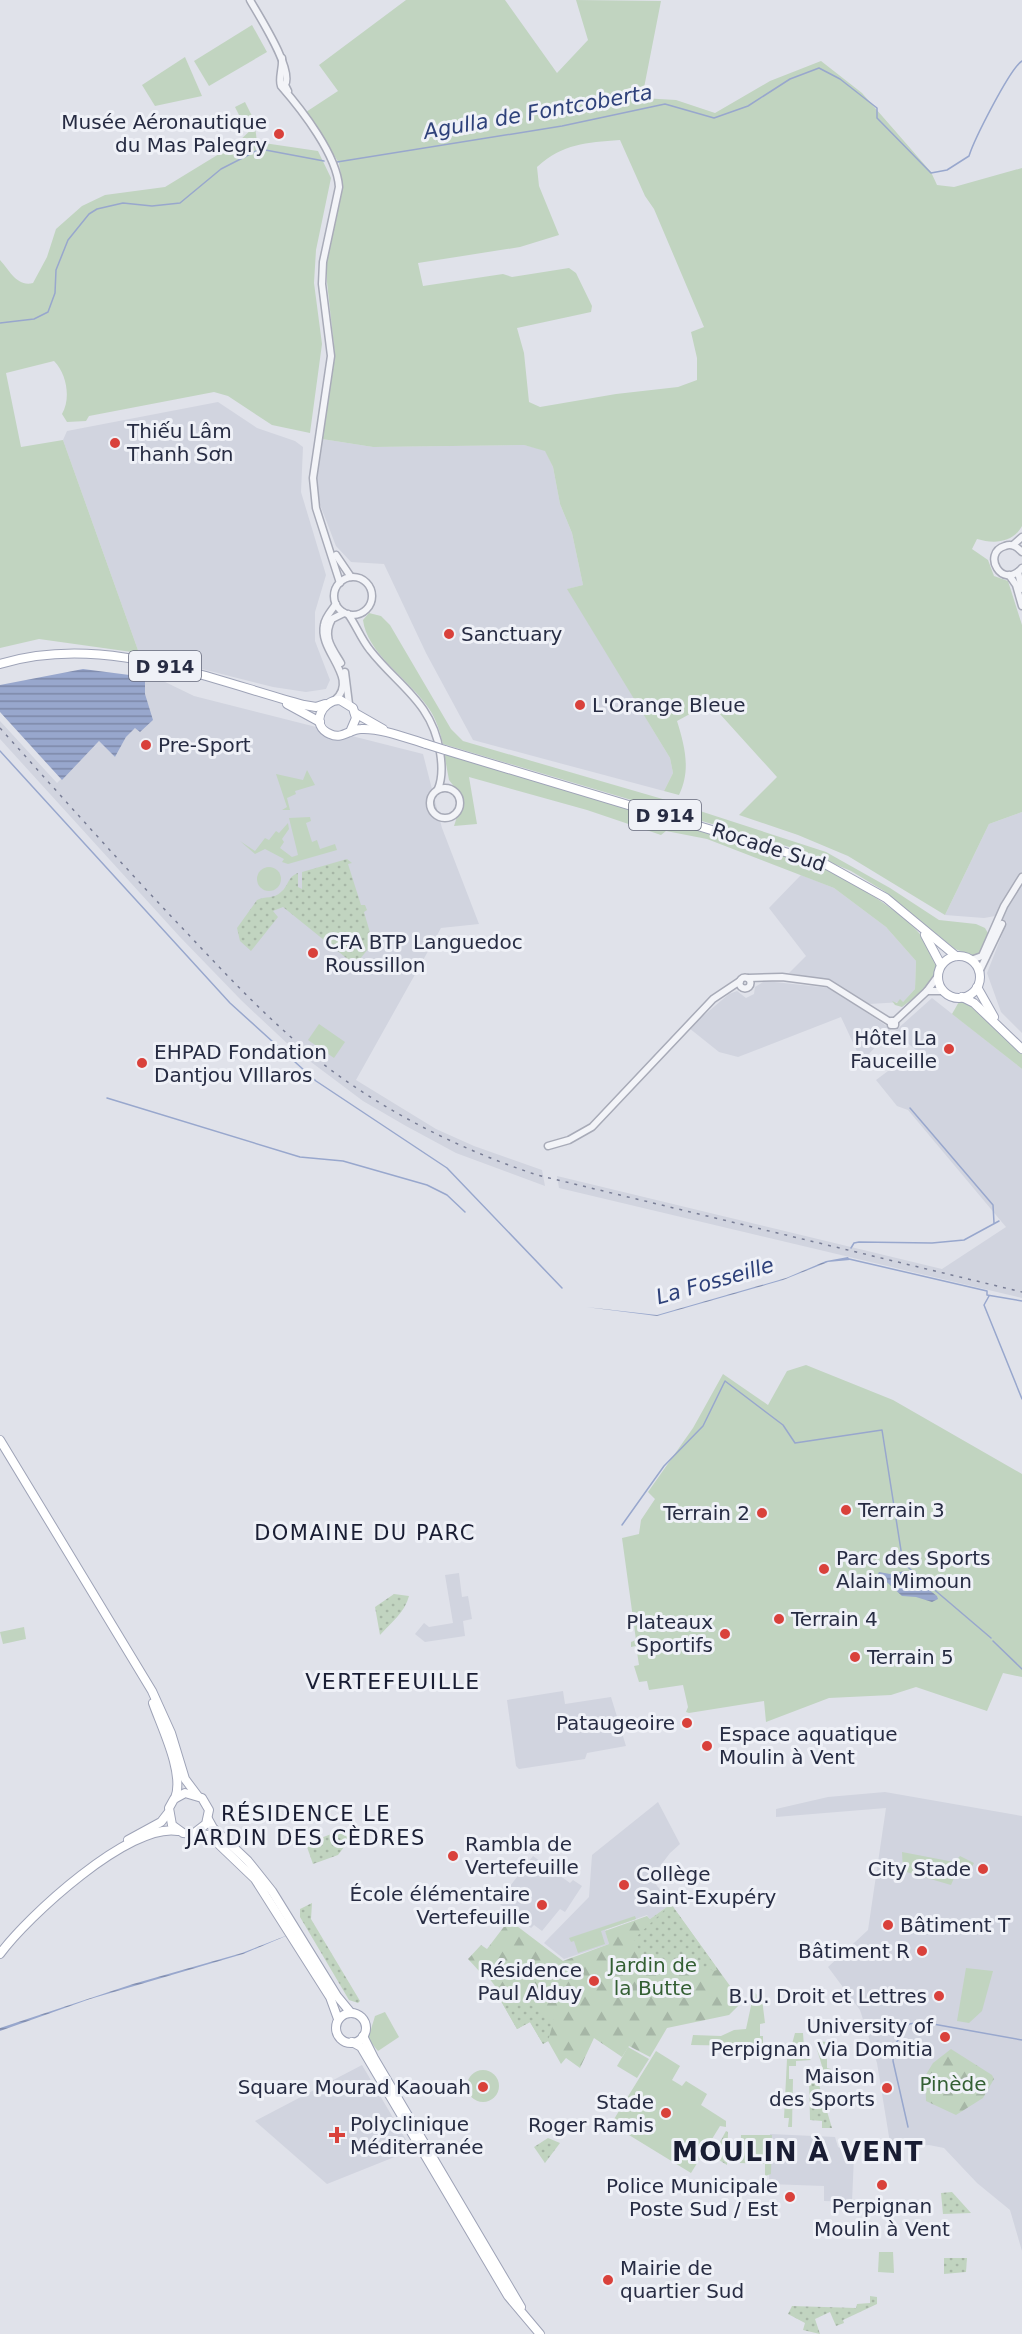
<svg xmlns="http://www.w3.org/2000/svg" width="1022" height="2334" viewBox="0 0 1022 2334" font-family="'DejaVu Sans',sans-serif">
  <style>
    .built { fill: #d1d4df }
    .grass { fill: #c1d4c0; fill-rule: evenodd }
    .forest { fill: url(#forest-firs) }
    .park { fill: url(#park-dots) }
    .water { fill: url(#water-rules) }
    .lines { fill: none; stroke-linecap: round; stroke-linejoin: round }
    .stream { stroke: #98a7cd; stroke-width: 1.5 }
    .minor-casing { stroke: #a8abb8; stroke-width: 9 }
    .major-casing { stroke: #9ea3b7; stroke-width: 10 }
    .minor { stroke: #f3f4f8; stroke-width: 6 }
    .major { stroke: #fff; stroke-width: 8 }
    .rail { stroke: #787d95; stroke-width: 1.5; stroke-dasharray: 3 6; stroke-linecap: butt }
    .major-bridge-casing { stroke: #9ea3b7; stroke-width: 10; stroke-linecap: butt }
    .major-bridge { stroke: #fff; stroke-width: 8 }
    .poi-dot { fill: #d9413b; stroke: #eff1f7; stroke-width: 2 }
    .labels { text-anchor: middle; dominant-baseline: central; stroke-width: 6; stroke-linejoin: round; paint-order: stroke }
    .shield { fill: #eff1f7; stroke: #636779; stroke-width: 1.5 }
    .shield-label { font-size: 18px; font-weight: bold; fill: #272c43 }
    .poi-label { font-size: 20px; fill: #272c43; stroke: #eff1f7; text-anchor: start }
    .street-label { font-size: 20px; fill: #272c43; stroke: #eff1f7 }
    .park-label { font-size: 20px; fill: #335f33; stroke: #eff1f7 }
    .water-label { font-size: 21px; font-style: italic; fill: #2e417a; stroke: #eff1f7 }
    .neighbourhood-label { font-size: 21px; letter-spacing: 1.5px; fill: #191d33; stroke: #eff1f7 }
    .quarter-label { font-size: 22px; letter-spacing: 1.5px; fill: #191d33; stroke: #eff1f7 }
    .district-label { font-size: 26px; font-weight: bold; letter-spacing: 1.5px; fill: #191d33; stroke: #eff1f7 }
  </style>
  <defs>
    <pattern id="forest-firs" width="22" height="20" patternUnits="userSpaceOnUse" patternTransform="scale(1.5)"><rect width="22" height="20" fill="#c1d4c0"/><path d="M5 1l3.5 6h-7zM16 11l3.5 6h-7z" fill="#a6b6a6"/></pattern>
    <pattern id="park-dots" width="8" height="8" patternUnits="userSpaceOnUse" patternTransform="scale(1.5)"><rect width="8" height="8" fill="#c1d4c0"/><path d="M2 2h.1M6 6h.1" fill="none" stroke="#a6b6a6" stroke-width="1.8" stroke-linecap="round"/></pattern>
    <pattern id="water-rules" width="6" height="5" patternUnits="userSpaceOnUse" patternTransform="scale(1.5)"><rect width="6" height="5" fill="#98a7cd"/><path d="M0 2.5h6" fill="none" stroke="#7c88a8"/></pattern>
  </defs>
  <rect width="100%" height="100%" fill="#e0e2ea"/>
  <g class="built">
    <polygon points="218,402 257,428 295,441 303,447 301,492 326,575 315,612 315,641 330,680 326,689 306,692 273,687 139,653 63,440 67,431"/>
    <polygon points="322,439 373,447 524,445 545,450 553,467 560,504 572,533 583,585 568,589 670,758 673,773 664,791 473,740 426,653 384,564 351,562 336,546 319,502 317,479"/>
    <polygon points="145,677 159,679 194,696 423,754 442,828 479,924 441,928 356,1080 436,1129 474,1146 542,1170 545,1186 456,1153 406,1126 363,1101 291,1047 242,1001 180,937 0,739 0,721 57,783 99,741 115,757 126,737 135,728 145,694"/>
    <polygon points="1022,812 1022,1033 1001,1012 987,973 1007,922 995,916 984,918 945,915 989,824"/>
    <polygon points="801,875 834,888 886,927 916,961 915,989 903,1002 869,1004 825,980 789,973 806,956 769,908"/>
    <polygon points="765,981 830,988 891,1029 862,1062 841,1017 738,1057 719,1052 689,1028 729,994 737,991 746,998 754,994 755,987"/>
    <polygon points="932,998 1022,1069 1022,1298 559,1188 557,1176 942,1269 1006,1227 908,1110 897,1106 876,1080 916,1050 894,1032"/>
    <polygon points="459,1573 462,1597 468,1596 472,1619 463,1621 465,1636 425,1642 415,1634 424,1623 429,1627 453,1623 445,1575"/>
    <polygon points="563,1691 565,1704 611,1697 626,1746 587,1753 585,1759 519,1769 516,1766 507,1700"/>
    <polygon points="885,1792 1022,1816 1022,2251 1010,2210 977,2183 944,2148 929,2145 891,2149 877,2063 860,2010 828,1967 868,1930 886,1808 776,1817 776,1809 828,1797"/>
    <polygon points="658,1802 680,1844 670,1853 651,1878 671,1904 650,1919 647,1915 605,1930 609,1944 564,1959 544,1943 589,1897 592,1855"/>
    <polygon points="533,1856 570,1883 573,1880 582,1886 565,1912 560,1909 542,1931 534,1925 531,1928 522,1921 520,1923 498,1902"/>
    <polygon points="362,2065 412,2150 327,2184 255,2121"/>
    <polygon points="770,2134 835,2137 838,2147 854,2156 852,2202 824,2201 824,2186 769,2184"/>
  </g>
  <g class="grass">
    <path d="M406,0H505L557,73L588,40L576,0L661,1L642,98L676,100L715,113L770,81L821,61L862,93L931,172L937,185L954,187L1022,168V526C1013,543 994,544 977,539L972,549L988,560L994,576L1008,581L1022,625V812L989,824L945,915L848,856L798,835L739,815L777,777L710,703L677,721C685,747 691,770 679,795L664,791L673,773L670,758L567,589L583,585L572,533L560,504L553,467L545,451L524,445L373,447L322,439L335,356L327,282V262L343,187L339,163L306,112L338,91L319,65ZM620,140L645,196L654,209L704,327L691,332L697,358V380L678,387L616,394L540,407L529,402L524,353L517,328L591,312L592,306L576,273L569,268L512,277L503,274L423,286L418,263L520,247L559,235L539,186L537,167C564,143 585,143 620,140Z"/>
    <polygon points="252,25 267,52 209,86 194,61"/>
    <polygon points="185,57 202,96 155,106 142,85"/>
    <polygon points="245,102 255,122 245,127 235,107"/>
    <path d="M255,126L257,142L318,151L331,178L316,250L314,283L322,344L310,433L272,425L228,396L214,392L89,416L86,421L67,422L62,414C71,399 67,374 54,361L6,373L21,447L63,440L139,653L39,639L0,648V260C10,271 17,287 33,283L47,257L56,229L82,206L105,195L165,187L237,143Z"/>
    <path d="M369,613L381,616L390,625L451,729L463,741L666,800L826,852L890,888L939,920L976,924L985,928L989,935L980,954L973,956L955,949L884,891L851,871L803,851L443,744C439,728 435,715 424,702C405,677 367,652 363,620Z"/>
    <path d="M444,753L821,867C849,880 956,937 933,979C927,990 912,999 902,1007L895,1005L892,1001L897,1003L900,999L903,1002L915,989L916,961L886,927L834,888L707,839L666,831L661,835L587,810L469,777L477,824L454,826L463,798L449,780Z"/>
    <polygon points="307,770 315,785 295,791 296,794 287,798 290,810 282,810 287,807 276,774 303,780"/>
    <polygon points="310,817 311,821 306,823 312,842 317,840 320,849 335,844 337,850 288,864 282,862 284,859 265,849 255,854 240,841 255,851 265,838 269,840 276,831 279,833 288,823 289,829 282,839 284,842 280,848 292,857 298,855 289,818"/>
    <circle cx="269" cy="879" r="12"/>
    <polygon points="960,1000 977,1010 1022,1054 1022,1069 952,1014"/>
    <polygon points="319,1024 345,1042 334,1058 308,1040"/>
    <polygon points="806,1365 893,1400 1022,1474 1022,1677 1003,1673 987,1711 916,1687 891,1695 829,1698 766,1722 764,1701 689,1713 686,1712 688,1707 683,1685 649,1690 647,1681 639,1682 634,1666 639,1665 636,1646 631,1647 631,1642 636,1640 622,1538 639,1534 641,1520 655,1499 648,1492 693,1428 723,1374 768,1405 787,1371"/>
    <polygon points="24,1627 26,1639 3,1644 0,1632"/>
    <polygon points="902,1852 954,1862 960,1856 974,1863 970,1870 957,1871 951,1885 903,1871"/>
    <polygon points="635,1916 636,1919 601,1931 605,1944 578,1953 574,1941 571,1942 569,1938"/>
    <polygon points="966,1968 993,1971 982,2011 969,2023 957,2021"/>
    <polygon points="754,1992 762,1999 765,2023 760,2024 760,2036 763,2036 763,2043 792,2044 795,2033 803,2033 804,2047 691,2045 693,2035 721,2036 734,2030 746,2029"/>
    <polygon points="385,2012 399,2037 378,2051 368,2039 375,2016"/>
    <polygon points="818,2041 827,2042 827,2068 831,2069 831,2076 847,2076 845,2081 827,2083 816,2046"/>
    <polygon points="628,2047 649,2059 637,2078 617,2066"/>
    <polygon points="656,2051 680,2066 672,2080 682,2086 686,2081 707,2094 701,2105 726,2121 726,2127 720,2126 691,2173 611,2124"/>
    <polygon points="807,2057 811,2060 796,2061 796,2066 789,2066 789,2079 793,2079 792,2127 788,2127 789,2118 784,2118 787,2059 805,2059"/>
    <circle cx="483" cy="2086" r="16"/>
    <polygon points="741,2135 772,2135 771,2174 765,2176 765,2164 740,2163"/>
    <polygon points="879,2252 893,2252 894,2273 878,2272"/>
  </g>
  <g class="forest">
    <polygon points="671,1904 738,1997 739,2005 729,2015 667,2028 650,2057 629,2046 622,2057 594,2038 580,2068 566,2058 561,2064 548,2041 543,2044 530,2022 517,2029 501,2001 504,1998 483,1970 480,1972 468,1959 481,1945 487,1949 509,1920 563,1961 609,1944 605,1931 647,1916 650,1919"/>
    <polygon points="951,2049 992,2075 994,2079 983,2098 956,2115 926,2101 925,2076 933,2063"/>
  </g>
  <g class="park">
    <path d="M347,859L352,863L348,864L361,905H365L367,910L364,912L373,943L355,965L283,907L273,911L278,917L251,951L240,941L237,928L257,900C265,896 274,899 281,892C289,886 287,877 298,873V887L302,889V872Z"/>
    <path d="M394,1594L409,1596C405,1612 391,1623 380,1635L375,1607Z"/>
    <polygon points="339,1831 350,1839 338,1855 313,1864 307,1847 308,1843"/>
    <polygon points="312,1903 311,1919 360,2001 358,2003 349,2000 300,1917 300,1909"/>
    <path d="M671,1904L714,1964L717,1970L714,1971C690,1962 670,1954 648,1971L634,1939Z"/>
    <polygon points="501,1986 554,2020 548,2041 543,2044 530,2022 517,2029 501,2001 504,1998 498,1988"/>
    <polygon points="809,2078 817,2078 832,2128 822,2128 822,2121 810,2120"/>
    <polygon points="726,2131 728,2132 727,2165 719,2160 721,2155 715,2151"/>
    <polygon points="548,2138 560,2143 545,2163 534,2147"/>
    <polygon points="952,2192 971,2213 943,2214 941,2193"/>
    <polygon points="944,2258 967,2258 966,2272 944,2274"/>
    <polygon points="870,2296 877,2297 877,2304 843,2320 844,2323 836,2326 830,2312 815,2319 820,2334 803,2330 805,2323 788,2314 792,2306 856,2308 857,2304 870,2303"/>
  </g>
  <g class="water">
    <polygon points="83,669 145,677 145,694 153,720 140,732 135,728 126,737 115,757 99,741 62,780 0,712 0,685"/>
    <polygon points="848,1257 850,1260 828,1262 783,1280 657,1316 586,1307 657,1315 786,1278 826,1261"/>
    <polygon points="905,1571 937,1596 938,1599 932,1602 916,1597 902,1596 878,1574 879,1572 890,1574"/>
    <polygon points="293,1933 243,1954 90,1999 0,2031 0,2028 133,1984 242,1953"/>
  </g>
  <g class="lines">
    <g class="stream">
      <path d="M337,162L562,126L665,104L714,118L748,106L790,79L819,68L840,79L877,108V118L931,173L947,170L969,156C974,140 1010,68 1022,61"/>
      <polyline points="0,323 34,319 48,312 55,293 56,270 68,240 89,214 97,209 123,203 152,206 180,203 221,169 260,149 324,161"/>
      <polyline points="0,751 230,1003 316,1081 447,1168 562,1288"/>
      <polyline points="107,1098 300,1157 343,1161 427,1185 447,1195 465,1212"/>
      <polyline points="910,1108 993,1205 994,1223"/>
      <polyline points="851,1248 854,1243 859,1242 932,1243 964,1240 999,1221"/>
      <polyline points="849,1259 987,1291 987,1295 1022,1301"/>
      <polyline points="989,1296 984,1305 1022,1399"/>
      <polyline points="622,1525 664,1466 703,1426 725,1381 783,1425 795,1443 882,1430 903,1563 991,1638"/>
      <polyline points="993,1641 1022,1669"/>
      <polyline points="908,2127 893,2061 894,2046 909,2024 922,2022 1022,2040"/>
    </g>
    <g class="minor-casing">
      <g id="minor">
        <path d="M250,0C259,16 294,70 285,85L288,91"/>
        <path d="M282,58C283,68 278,79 281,86C302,110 337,155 339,187L323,262L322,284L331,356L313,478L316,508L340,583"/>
        <polyline points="1013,545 1022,537"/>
        <path d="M1022,552C1017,547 1012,543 1005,546C981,553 1002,591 1022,568"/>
        <polyline points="336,555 351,577"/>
        <polyline points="1018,572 1022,589"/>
        <polyline points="1009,575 1016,585 1022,606"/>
        <circle cx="353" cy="596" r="19"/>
        <path d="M348,614C356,625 361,639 370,650C398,686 432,702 440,752C442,764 443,777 438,789"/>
        <path d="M341,663C332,648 322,637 332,619L344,613"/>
        <polyline points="345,672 349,704"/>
        <path d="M335,700C360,678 318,651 324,625C325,617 332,610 336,604"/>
        <circle cx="445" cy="803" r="15"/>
        <polyline points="971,960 982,956 1004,906 1022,877"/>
        <polyline points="979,972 1002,924"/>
        <circle cx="745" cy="983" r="5.5"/>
        <polyline points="748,978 782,977 828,983 890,1022"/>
        <polyline points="927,991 943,991"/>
        <rect x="891" y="1021" width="4" height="4"/>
        <polyline points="895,1021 927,991 938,976"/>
        <polyline points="548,1146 569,1140 592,1127 713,999 740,981"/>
      </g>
    </g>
    <g class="major-casing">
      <g id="major">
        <path d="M0,664C103,633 205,678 304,705L316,707L325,704"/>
        <polyline points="287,704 320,722"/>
        <polyline points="355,713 383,729"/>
        <path d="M350,732L356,718L353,708L340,700C321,700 310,726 330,734C342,740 350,729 361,729C382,728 406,738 426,744"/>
        <polyline points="445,750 825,864 886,898 956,956"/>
        <polyline points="925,935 941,965"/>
        <circle cx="959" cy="977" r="21"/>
        <polyline points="977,987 994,1017"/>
        <polyline points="962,997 974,1003 1022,1049"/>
        <polyline points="0,1440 152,1691 171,1733 185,1779 197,1795"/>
        <path d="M153,1703C161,1726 185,1774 175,1798"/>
        <polyline points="208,1819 213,1828 248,1861 272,1891 337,1996 351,2013"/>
        <polyline points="193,1834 206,1824 209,1810 202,1798 185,1793 174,1799 169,1808 172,1825 183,1833 209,1835 255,1879 330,1997 338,2019"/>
        <polyline points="128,1840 161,1822 168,1813"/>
        <path d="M0,1954C27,1917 130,1822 178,1831"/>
        <circle cx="351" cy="2028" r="15"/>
        <polyline points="363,2036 374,2058 521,2307"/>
        <polyline points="352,2042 361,2047 508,2296 540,2334"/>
      </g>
    </g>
    <use href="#minor" class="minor"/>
    <use href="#major" class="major"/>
    <path class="rail" d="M0,728C62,797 123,866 187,933C234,983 280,1032 335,1073C397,1118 465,1151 537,1175L1022,1292"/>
    <g class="major-bridge-casing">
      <polyline id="major-bridge" points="426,744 445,750"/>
    </g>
    <use href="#major-bridge" class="major-bridge"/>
  </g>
  <g class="poi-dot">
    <circle cx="279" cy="134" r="6"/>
    <circle cx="115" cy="443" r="6"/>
    <circle cx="449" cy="634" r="6"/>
    <circle cx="580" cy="705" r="6"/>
    <circle cx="146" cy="745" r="6"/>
    <circle cx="313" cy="953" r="6"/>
    <circle cx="949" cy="1049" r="6"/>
    <circle cx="142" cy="1063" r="6"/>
    <circle cx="846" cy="1510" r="6"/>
    <circle cx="762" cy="1513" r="6"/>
    <circle cx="824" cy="1569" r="6"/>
    <circle cx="779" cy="1619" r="6"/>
    <circle cx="725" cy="1634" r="6"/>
    <circle cx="855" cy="1657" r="6"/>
    <circle cx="687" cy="1723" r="6"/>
    <circle cx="707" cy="1746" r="6"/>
    <circle cx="453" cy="1856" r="6"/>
    <circle cx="983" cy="1869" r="6"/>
    <circle cx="624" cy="1885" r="6"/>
    <circle cx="542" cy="1905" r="6"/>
    <circle cx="888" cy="1925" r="6"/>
    <circle cx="922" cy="1951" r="6"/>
    <circle cx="594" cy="1981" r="6"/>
    <circle cx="939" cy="1996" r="6"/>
    <circle cx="945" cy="2037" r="6"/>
    <circle cx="483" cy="2087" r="6"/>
    <circle cx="887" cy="2088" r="6"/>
    <circle cx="666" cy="2113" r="6"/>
    <path d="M334 2126h6v6h6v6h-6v6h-6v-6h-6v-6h6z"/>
    <circle cx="882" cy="2185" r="6"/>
    <circle cx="790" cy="2197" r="6"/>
    <circle cx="608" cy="2280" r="6"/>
  </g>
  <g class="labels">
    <g class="shield">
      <rect x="129" y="651" width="72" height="30" rx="4.5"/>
      <rect x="629" y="800" width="72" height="30" rx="4.5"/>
    </g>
    <g class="shield-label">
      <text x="165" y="666">D 914</text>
      <text x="665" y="815">D 914</text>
    </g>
    <g class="poi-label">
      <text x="267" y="122" text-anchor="end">Musée Aéronautique<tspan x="267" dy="23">du Mas Palegry</tspan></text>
      <text x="127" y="431">Thiếu Lâm<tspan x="127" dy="23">Thanh Sơn</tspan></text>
      <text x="461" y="634">Sanctuary</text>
      <text x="592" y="705">L'Orange Bleue</text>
      <text x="158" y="745">Pre-Sport</text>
      <text x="325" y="942">CFA BTP Languedoc<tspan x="325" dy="23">Roussillon</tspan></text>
      <text x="937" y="1038" text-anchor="end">Hôtel La<tspan x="937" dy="23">Fauceille</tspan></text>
      <text x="154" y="1052">EHPAD Fondation<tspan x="154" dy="23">Dantjou VIllaros</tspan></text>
      <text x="858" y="1510">Terrain 3</text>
      <text x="750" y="1513" text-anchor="end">Terrain 2</text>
      <text x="836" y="1558">Parc des Sports<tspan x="836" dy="23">Alain Mimoun</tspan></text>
      <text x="791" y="1619">Terrain 4</text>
      <text x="713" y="1622" text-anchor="end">Plateaux<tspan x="713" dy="23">Sportifs</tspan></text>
      <text x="867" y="1657">Terrain 5</text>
      <text x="675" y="1723" text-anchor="end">Pataugeoire</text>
      <text x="719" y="1734">Espace aquatique<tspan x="719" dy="23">Moulin à Vent</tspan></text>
      <text x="465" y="1844">Rambla de<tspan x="465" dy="23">Vertefeuille</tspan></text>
      <text x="971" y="1869" text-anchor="end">City Stade</text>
      <text x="636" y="1874">Collège<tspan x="636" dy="23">Saint-Exupéry</tspan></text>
      <text x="530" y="1894" text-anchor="end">École élémentaire<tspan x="530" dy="23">Vertefeuille</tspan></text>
      <text x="900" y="1925">Bâtiment T</text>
      <text x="910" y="1951" text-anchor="end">Bâtiment R</text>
      <text x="582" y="1970" text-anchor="end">Résidence<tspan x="582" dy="23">Paul Alduy</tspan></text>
      <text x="927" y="1996" text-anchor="end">B.U. Droit et Lettres</text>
      <text x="933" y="2026" text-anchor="end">University of<tspan x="933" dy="23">Perpignan Via Domitia</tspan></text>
      <text x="875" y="2076" text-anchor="end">Maison<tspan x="875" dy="23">des Sports</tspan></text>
      <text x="471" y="2087" text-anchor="end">Square Mourad Kaouah</text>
      <text x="654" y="2102" text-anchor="end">Stade<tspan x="654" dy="23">Roger Ramis</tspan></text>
      <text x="350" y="2124">Polyclinique<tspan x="350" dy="23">Méditerranée</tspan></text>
      <text x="778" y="2186" text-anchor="end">Police Municipale<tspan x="778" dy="23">Poste Sud / Est</tspan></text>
      <text x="882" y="2206" text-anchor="middle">Perpignan<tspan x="882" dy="23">Moulin à Vent</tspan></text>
      <text x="620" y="2268">Mairie de<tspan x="620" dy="23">quartier Sud</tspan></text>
    </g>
    <g class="street-label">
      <text transform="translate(769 847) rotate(18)">Rocade Sud</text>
    </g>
    <g class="park-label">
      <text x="653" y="1965">Jardin de<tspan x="653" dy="23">la Butte</tspan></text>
      <text x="953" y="2084">Pinède</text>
    </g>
    <g class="water-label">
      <text transform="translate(538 112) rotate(-10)">Agulla de Fontcoberta</text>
      <text transform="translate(715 1281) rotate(-16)">La Fosseille</text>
    </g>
    <g class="neighbourhood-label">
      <text x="365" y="1533">DOMAINE DU PARC</text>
      <text x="306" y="1814">RÉSIDENCE LE<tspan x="306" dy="24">JARDIN DES CÈDRES</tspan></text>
    </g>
    <g class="quarter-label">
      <text x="393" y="1681">VERTEFEUILLE</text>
    </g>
    <g class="district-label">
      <text x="798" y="2152">MOULIN À VENT</text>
    </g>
  </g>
</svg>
